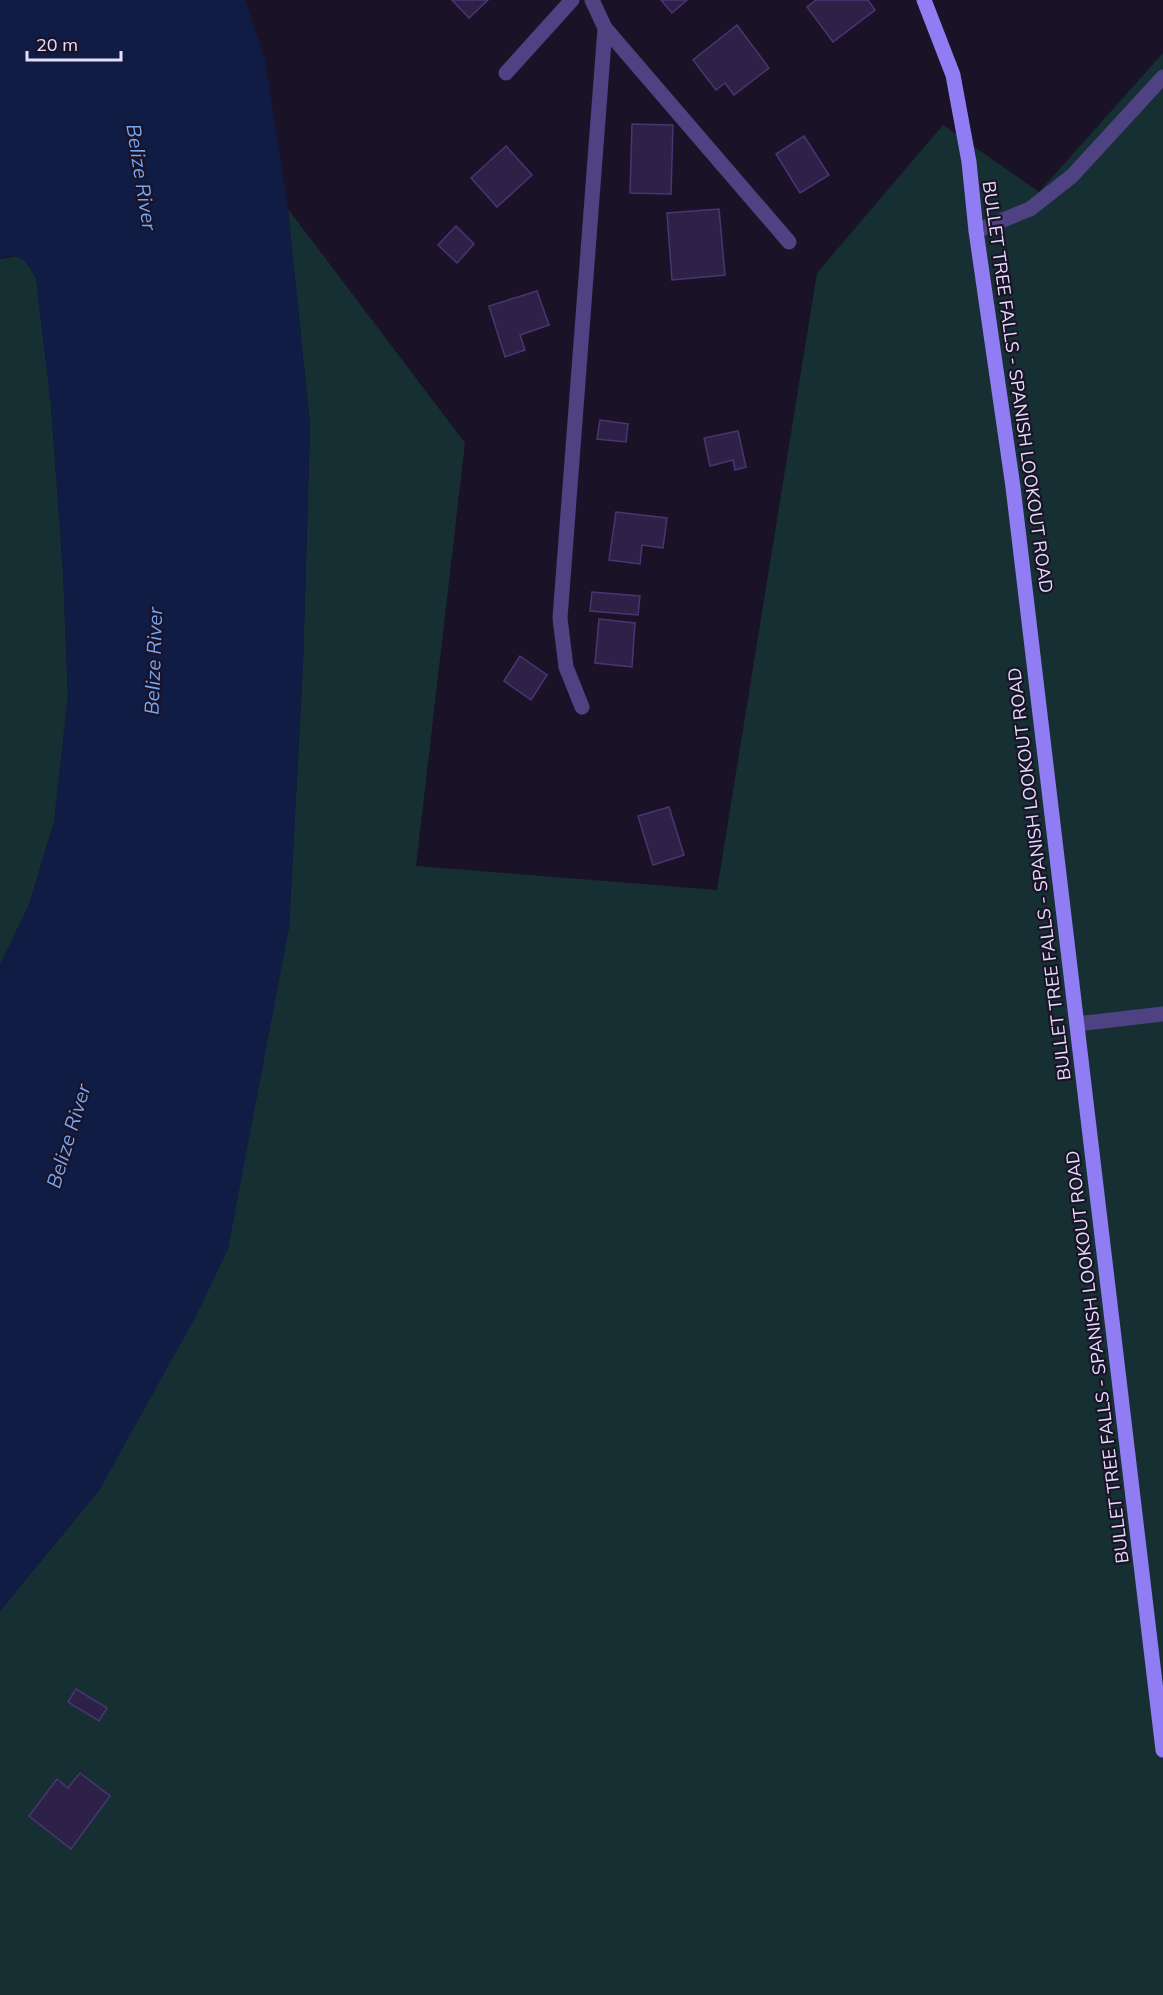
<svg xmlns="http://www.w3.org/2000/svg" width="1163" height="1995" viewBox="0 0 1163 1995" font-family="Mulish,sans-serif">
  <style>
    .green { fill: #162f32 }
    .water { fill: #101c44 }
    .building { fill: #2e2148; stroke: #493571; stroke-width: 1.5 }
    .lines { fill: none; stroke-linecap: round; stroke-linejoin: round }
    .street { stroke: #4e4283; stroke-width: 15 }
    .secondary { stroke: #917df3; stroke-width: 15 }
    .labels { text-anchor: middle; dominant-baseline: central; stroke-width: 4.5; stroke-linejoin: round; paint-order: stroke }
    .street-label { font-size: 18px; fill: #e5ddfc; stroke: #1a1328 }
    .water-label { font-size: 20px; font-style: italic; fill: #75a7f2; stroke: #1a1328 }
  </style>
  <rect width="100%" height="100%" fill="#1a1328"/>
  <g class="green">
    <polygon points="1163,53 1163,1995 0,1995 0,1611 100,1489 289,928 303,664 310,426 288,209 465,443 416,866 717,890 817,273 943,125 1039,192"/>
    <polygon points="18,256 25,260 36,278 51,405 63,571 68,696 54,822 29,905 0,965 0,259"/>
  </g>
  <path class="water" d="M0,0H245L265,60L288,209L310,426L303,664L289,928L228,1249L196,1316L100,1489L0,1611V965L29,905L54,822L68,696L63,571L51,405L36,278C26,262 21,250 0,259Z"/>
  <g class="building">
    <polygon points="452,0 488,0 469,18"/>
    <polygon points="661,0 687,0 672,13"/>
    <polygon points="816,0 868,0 875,10 833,42 807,7"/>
    <polygon points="737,25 769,68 734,95 725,83 716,90 693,60"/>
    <polygon points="632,124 673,125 671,194 630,193"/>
    <polygon points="804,136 829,175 800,193 776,154"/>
    <polygon points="506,146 532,175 497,207 471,178"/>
    <polygon points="719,209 725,275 672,280 667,213"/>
    <polygon points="456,226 474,244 457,263 438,245"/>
    <polygon points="537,291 549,325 520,335 525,350 505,357 489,306"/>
    <polygon points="600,420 628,424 626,442 597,439"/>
    <polygon points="738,431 746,467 735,470 733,460 710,466 704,438"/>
    <polygon points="616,512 667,518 663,548 642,545 640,564 609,560"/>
    <polygon points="592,592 640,596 638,615 590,611"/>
    <polygon points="599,619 635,623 632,667 595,663"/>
    <polygon points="520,656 547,675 531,700 504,681"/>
    <polygon points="669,807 684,855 653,865 638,816"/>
    <polygon points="76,1689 107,1708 99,1721 68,1702"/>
    <polygon points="80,1773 110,1796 71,1849 29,1816 57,1779 68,1788"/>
  </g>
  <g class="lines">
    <g class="street">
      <polyline points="605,28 789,242"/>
      <polyline points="506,73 572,0"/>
      <polyline points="976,231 1030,209 1072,176 1163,77"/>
      <polyline points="582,707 566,667 560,618 605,28 592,0"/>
      <polyline points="1077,1024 1163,1014"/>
    </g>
    <polyline class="secondary" points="924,0 953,75 969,162 976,231 1013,487 1163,1750"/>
  </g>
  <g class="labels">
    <g class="street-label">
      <text transform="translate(1018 387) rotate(82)">BULLET TREE FALLS - SPANISH LOOKOUT ROAD</text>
      <text transform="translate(1039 874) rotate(-97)">BULLET TREE FALLS - SPANISH LOOKOUT ROAD</text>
      <text transform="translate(1097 1357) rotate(-97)">BULLET TREE FALLS - SPANISH LOOKOUT ROAD</text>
    </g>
    <g class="water-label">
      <text transform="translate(142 177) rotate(81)">Belize River</text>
      <text transform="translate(153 661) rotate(-88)">Belize River</text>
      <text transform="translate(68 1136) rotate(-73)">Belize River</text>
    </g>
  </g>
  <path d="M27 51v9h94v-9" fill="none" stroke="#e5ddfc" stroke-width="3"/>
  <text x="36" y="51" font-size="18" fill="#e5ddfc" stroke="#1a1328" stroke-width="4.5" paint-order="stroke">20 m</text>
</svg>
